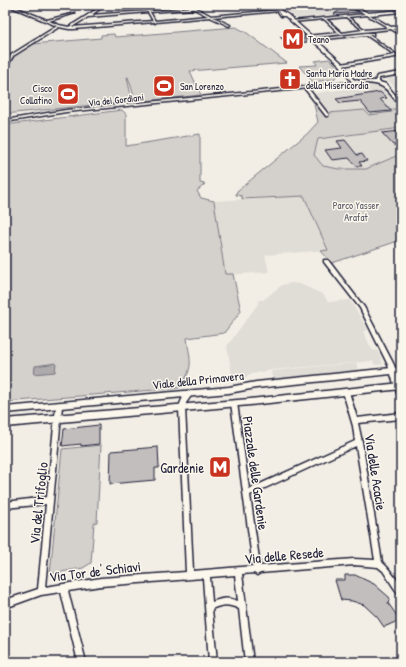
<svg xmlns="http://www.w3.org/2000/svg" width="406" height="667" viewBox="0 0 406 667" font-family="'Patrick Hand',sans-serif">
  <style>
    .built { fill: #e0dcd6 }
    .green { fill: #d4d1cc; stroke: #7b7a84 }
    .water { fill: #aeabad; stroke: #76747f }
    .building { fill: #c2bebe; stroke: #22223b }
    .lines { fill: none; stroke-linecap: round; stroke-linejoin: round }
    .street-casing { stroke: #22223b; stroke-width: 3 }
    .secondary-casing { stroke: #22223b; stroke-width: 3 }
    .street { fill: #fbf7ec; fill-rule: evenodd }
    .secondary { fill: #fbf7ec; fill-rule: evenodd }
    .labels { text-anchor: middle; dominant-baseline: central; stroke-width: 3; stroke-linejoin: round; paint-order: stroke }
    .far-poi-label { font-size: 10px; fill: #22223b; stroke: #fbf7ec; text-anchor: start }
    .far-street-label { font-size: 10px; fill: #22223b; stroke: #fbf7ec }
    .far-park-label { font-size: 10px; fill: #575766; stroke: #fbf7ec }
    .street-label { font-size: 12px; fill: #22223b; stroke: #fbf7ec }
    .near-poi-label { font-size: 14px; fill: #22223b; stroke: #fbf7ec; text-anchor: end }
    .near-street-label { font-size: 14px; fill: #22223b; stroke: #fbf7ec }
  </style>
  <rect width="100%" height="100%" fill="#f2eee5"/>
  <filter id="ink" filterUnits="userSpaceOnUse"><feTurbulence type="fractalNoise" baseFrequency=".025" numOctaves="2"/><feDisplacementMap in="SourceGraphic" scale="8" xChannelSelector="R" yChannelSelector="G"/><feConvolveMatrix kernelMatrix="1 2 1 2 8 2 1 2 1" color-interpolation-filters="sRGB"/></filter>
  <g filter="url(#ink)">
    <g class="built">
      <polygon points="283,5 326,5 325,6 335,11 339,11 343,14 296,18 289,12 281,9"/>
      <polygon points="401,75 401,93 384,77"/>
      <polygon points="375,84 382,87 399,108 392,110 393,112 368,115 364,110 328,113 312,94"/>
      <polygon points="401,128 401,154 366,169 339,169 328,168 323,166 314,155 318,139"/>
      <polygon points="304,196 328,250 265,255 269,272 225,275 214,201"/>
      <polygon points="291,283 300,284 324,295 328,302 350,300 368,330 363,331 372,350 378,351 383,364 375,365 373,361 271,370 247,375 247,377 233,380 227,346 258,304 259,300 263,300 282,285"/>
      <polygon points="356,363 360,373 273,382 271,371"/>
    </g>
    <g class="green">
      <polygon points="236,27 247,33 287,63 190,71 201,95 136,102 128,77 127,77 132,101 5,114 5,74 11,59 14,58 12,58 14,56 32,44 101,38 101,35 114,34 115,37"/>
      <polygon points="329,59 339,67 340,71 334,79 313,82 299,66 317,65 315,61"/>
      <polygon points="314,104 320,104 328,113 364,110 369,115 392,112 391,110 399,108 401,112 401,128 318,139 314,155 323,166 339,169 366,169 401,154 401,240 332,263 321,251 328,250 304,196 242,199 242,196 236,195 237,191 307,134 318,122"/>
      <path d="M122,110L126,114V146L200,134V183L205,184L197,191L201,198L214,201L225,274H233L241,311L224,333L187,338C190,362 195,367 179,388L5,402V125Z"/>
      <polygon points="101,445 97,522 94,523 91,563 83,568 50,574 62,449"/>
    </g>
    <polygon class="water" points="56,363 55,372 34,374 35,366"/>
    <g class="building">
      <polygon points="347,7 359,12 334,14 344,8"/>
      <polygon points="299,35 307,42 287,44 280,37"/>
      <polygon points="380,92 387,98 380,99 391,111 370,113 360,101 340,103 336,99"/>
      <polygon points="401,131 401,145 393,145 382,133"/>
      <polygon points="345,140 357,155 362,154 367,161 359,162 362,166 356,166 349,158 332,160 325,150 342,148 337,141"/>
      <polygon points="99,425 99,444 81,446 81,444 62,446 64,429"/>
      <polygon points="158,447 159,468 155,468 155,480 110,484 111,451"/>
      <polygon points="345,575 355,575 374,584 390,598 388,603 400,620 384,627 377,617 364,605 352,601 341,600 335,580 345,580"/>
    </g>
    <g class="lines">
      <g class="street-casing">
        <g id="street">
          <path d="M7,5H10L47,20L75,13L49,21L59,25L69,27L97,9L82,6L83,5L98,8L104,5H106L91,15L147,11L144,5H146L149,11L192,7L193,6L211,16L279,10L280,11L213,17L230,25L229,26L210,17L156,22L155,23L154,22L74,29H69L59,27L13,56L6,69L5,70V67L11,55L57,26ZM194,9L208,16L155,21L150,12ZM148,12L153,21L72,27L88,17Z"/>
          <path d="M346,5L355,6L368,13L401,10V12L370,15L391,27L401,26V28L393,29L401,33V35L391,29L306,38L305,36L339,33L324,19L292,22L291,21L365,14L353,7ZM367,15L389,28L365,30L348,17ZM346,17L363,30L342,33L326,19Z"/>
          <polygon points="366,33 373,33 373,35 369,35 397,55 401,54 401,56 342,66 341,65 341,64 395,55 366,35 325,39 324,38"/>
          <polygon points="401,72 401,74 379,78 379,82 375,83 374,82 376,81 376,78 377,76"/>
          <polygon points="305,87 307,87 328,114 328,116 326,116 305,89"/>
          <polygon points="324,260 328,260 364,307 394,365 401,388 401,398 399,398 398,396 388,365 360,308 324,262"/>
          <path d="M344,390H348L349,392L357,418L401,413V419L358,423L362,442L382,562L387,567L401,585V595L398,594L383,571L378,567L354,565L260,573L257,575L254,573L242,574L253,662H245L239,609C229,604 222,604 212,609L217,662H209L203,578L101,586L68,591L86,662H78L61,592L41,595L5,608V600L38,589L46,504L5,508V502L47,497L56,406L57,404H61L62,406L45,587L101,578L186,572L179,408C180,403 184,393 189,391C190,391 191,391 192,391L193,393L186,403L185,408L193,571L253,566L231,403L232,401H236L237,403L249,489L355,441L353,426L343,392ZM356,446L375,560L354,559L260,566L250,495ZM235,575L238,601C228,597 222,598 212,602L210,577Z"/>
        </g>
      </g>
      <g class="secondary-casing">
        <g id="secondary">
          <path d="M274,5H278L281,11L287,14L342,63L353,79L359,81H376L386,84L401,102V106H400C385,87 385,83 360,83L66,112L5,122V120L66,110L353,82L351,81L340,65L285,16H281Z"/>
          <polygon points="401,367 401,373 256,388 229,393 5,413 5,407 229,387 256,382"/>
          <polygon points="401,383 401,389 250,405 5,427 5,419 250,399"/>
        </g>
      </g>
      <use href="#street" class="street"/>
      <use href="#secondary" class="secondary"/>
    </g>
  </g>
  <defs>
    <g id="metro-square" transform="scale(1.15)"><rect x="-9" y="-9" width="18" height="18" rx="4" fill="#c8321e" stroke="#fbf7ec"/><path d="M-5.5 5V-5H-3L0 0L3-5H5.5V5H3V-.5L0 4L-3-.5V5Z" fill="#fff"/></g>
    <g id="church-square" transform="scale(1.15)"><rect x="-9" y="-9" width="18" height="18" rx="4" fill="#c8321e" stroke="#fbf7ec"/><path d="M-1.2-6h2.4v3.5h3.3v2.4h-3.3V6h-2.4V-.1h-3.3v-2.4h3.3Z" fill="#fff"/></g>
    <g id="stadium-square" transform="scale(1.15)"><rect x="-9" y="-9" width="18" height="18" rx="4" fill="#c8321e" stroke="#fbf7ec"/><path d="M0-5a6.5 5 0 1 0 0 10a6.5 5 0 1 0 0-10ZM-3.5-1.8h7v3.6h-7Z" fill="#fff"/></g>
  </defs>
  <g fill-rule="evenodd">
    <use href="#metro-square" x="293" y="39"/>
    <use href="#church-square" x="290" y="79"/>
    <use href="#stadium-square" x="164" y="86"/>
    <use href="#stadium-square" x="68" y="94"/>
    <use href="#metro-square" x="220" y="467"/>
  </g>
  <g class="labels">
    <g class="far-poi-label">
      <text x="308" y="39">Teano</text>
      <text x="306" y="73">Santa Maria Madre<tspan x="306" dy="12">della Misericordia</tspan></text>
      <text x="180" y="86">San Lorenzo</text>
      <text x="52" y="88" text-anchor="end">Cisco<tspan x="52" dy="12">Collatino</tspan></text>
    </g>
    <g class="far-street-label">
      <text transform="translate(116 100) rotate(-6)">Via dei Gordiani</text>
    </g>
    <g class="far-park-label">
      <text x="356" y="205">Parco Yasser<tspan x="356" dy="12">Arafat</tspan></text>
    </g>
    <g class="street-label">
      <text transform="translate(198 380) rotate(-6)">Viale della Primavera</text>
    </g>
    <g class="near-poi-label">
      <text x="204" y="467">Gardenie</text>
    </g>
    <g class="near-street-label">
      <text transform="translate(376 472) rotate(81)">Via delle Acacie</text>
      <text transform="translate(256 473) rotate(82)">Piazzale delle Gardenie</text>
      <text transform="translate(38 503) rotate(-84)">Via del Trifoglio</text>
      <text transform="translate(284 555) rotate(-5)">Via delle Resede</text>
      <text transform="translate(95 571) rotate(-7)">Via Tor de' Schiavi</text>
    </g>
  </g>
  <rect width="406" height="667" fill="none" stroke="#fbf7ec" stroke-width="20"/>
  <rect x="10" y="10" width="386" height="647" fill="none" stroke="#22223b" stroke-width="1.5" filter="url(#ink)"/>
</svg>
